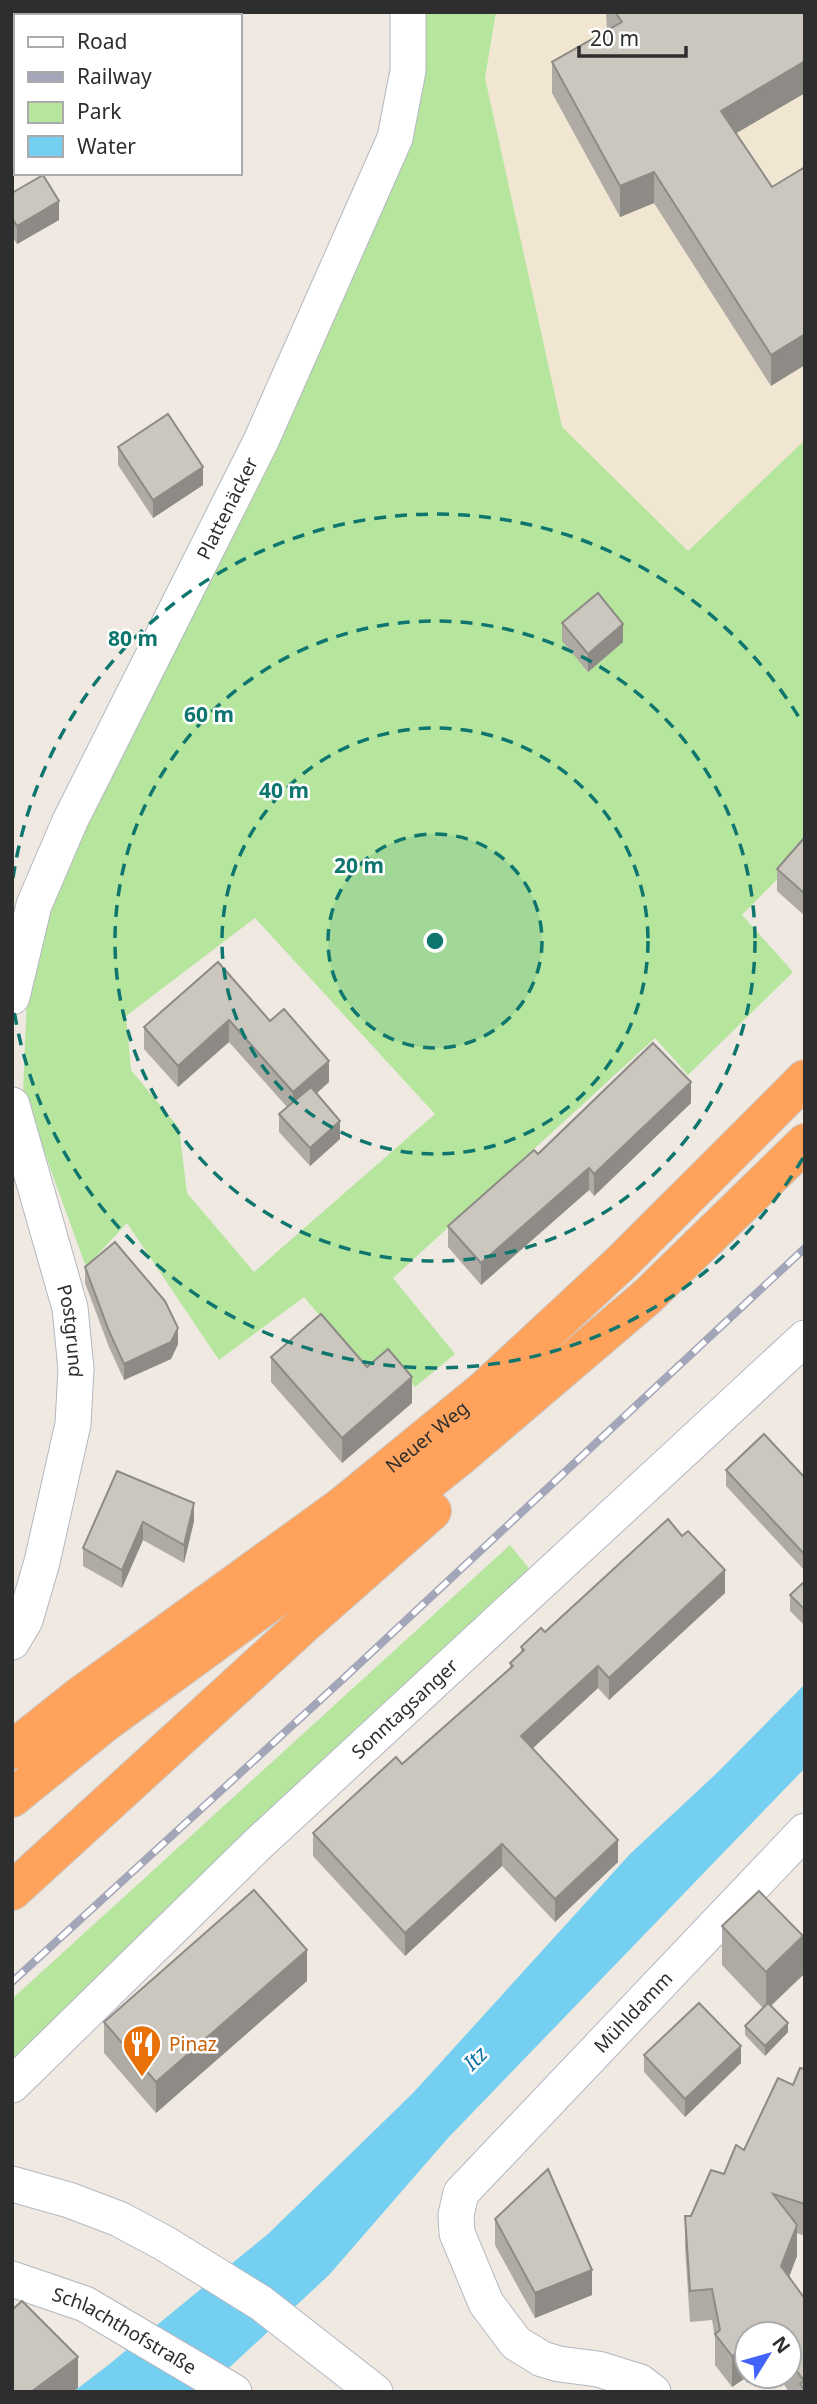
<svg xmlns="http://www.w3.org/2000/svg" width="817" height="2404" viewBox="0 0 817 2404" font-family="'Noto Sans',sans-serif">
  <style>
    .education { fill: #f0e6d1 }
    .green { fill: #b6e59e; fill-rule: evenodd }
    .water { fill: #75cff0 }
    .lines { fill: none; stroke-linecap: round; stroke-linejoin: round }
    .minor-casing { stroke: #b4b7c1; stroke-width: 37 }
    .highway-casing { stroke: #c9c9c9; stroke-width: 40 }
    .minor { stroke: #fff; stroke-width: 35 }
    .highway { stroke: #ffa35c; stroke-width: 38 }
    .rail-casing { stroke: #a3a6b8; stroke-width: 8 }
    .rail { stroke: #fff; stroke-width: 5; stroke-dasharray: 16; stroke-linecap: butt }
    .wall { fill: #afaba4 }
    .shaded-wall { fill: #8e8b86 }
    .building { fill: #cbc7bf; stroke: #8e8b86; stroke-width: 2 }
    .ring { fill: none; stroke: #0f766e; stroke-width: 3.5; stroke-dasharray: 12 9 }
    .labels { text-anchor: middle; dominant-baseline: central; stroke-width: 5; stroke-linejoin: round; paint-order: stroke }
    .street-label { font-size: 19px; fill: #2e2e2e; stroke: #fff }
    .food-label { font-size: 19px; fill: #c56008; stroke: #fff; text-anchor: start }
    .water-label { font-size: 21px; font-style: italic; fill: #0d6fa3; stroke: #fff }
    .centre { fill: #0f766e; stroke: #fff; stroke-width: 3.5 }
    .ring-label { font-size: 21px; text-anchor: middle; font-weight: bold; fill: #0f766e; stroke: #fff; stroke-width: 5; stroke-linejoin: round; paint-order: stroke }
  </style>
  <rect width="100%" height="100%" fill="#efe9e1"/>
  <polygon class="education" points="496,12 805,12 805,440 688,551 562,427 485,78"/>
  <g class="green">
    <path d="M418,12H496L485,78L562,427L688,551L805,440V851L742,915L793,972L688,1075L655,1038L393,1278L455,1354L415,1387L388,1357L368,1373L304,1297L219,1360L127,1223L86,1267L23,1093L29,948L416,124ZM255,918L435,1114L254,1272L187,1193L179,1128L131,1070L126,1016Z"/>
    <polygon points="510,1545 532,1572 12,2060 12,1999"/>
  </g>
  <polygon class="water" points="805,1684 805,1768 448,2138 329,2275 203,2392 73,2392 107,2366 268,2234 413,2093 630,1854 718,1772"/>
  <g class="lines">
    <g class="minor-casing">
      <g id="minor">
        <path id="s1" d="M12,997L34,905L70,821L261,441L395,138L408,71V12"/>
        <path id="s2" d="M12,1105L70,1308L76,1369L73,1424L42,1562L25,1620L12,1642"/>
        <path id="s3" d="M12,2085L257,1845L805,1338"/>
        <polyline points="12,2184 69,2200 119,2219 164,2243 261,2303 375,2392"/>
        <path id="s4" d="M12,2279L85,2304L234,2392"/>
        <path id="s5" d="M653,2392L640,2382L598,2369L559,2364L542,2359L516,2343L486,2303L457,2233L456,2215L461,2193L805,1831"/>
      </g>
    </g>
    <g class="highway-casing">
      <g id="highway">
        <path id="s6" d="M12,1750L80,1696L341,1507L484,1390L623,1261L805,1079"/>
        <polyline points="12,1798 106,1722 362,1535 458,1458 648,1296 805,1143"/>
        <polyline points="12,1891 305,1623 432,1511"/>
      </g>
    </g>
    <use href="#minor" class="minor"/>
    <use href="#highway" class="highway"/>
    <g class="rail-casing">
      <polyline id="rail" points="12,1982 343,1679 805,1248"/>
    </g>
    <use href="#rail" class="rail"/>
  </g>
  <g class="wall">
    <polygon points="606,12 805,12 805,93 736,133 772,187 771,386 654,203 620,217 552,93 552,62 607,31"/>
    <polygon points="12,193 59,220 17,244 12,236"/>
    <polygon points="118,447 203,485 153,518 118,465"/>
    <polygon points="562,623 623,642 588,672 562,641"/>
    <polygon points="805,837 805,916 777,891 777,869"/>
    <polygon points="218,962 270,1021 329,1082 316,1094 340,1139 310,1166 279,1132 279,1114 287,1107 229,1042 178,1087 144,1049 144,1027"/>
    <polygon points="691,1103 594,1196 589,1190 481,1285 448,1247 448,1226 538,1154"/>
    <polygon points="85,1267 178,1344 171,1359 124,1380 109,1347 85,1283"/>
    <polygon points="271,1357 412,1403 342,1463 271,1382"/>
    <polygon points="726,1470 805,1478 805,1571 726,1486"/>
    <polygon points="117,1471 194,1521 184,1563 143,1540 122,1588 83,1566 83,1548"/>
    <polygon points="805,1581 805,1626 790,1611 790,1595"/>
    <polygon points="725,1593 609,1700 598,1688 533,1748 618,1862 555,1922 502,1866 405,1956 313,1856 313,1833 402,1764 510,1668 510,1663 521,1654 521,1647 545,1632"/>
    <polygon points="722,1926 803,1975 771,2006 788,2032 765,2056 745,2035 745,2026 763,2008 722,1965"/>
    <polygon points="307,1981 156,2113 104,2053 104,2022"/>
    <polygon points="644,2055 741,2063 685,2117 644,2072"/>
    <polygon points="805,2069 805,2236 797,2233 797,2256 789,2277 805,2299 805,2392 789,2392 778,2376 789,2376 789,2334 747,2334 747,2376 757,2376 747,2383 744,2379 732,2387 715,2365 715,2338 712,2320 690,2322 685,2247 685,2216 691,2216 744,2150"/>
    <polygon points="495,2219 592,2295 535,2318 495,2245"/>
  </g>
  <g class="shaded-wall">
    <polygon points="805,61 805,93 721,142 721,111"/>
    <polygon points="654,172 654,203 620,217 620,186"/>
    <polygon points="59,201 59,220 17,244 17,226"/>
    <polygon points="805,334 805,365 771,386 771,355"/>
    <polygon points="203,467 203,485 153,518 153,500"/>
    <polygon points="623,624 623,642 588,672 588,654"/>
    <polygon points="229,1020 229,1042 178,1087 178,1066"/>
    <polygon points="329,1061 329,1082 293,1114 293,1092"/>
    <polygon points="691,1082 691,1103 594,1196 594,1174"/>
    <polygon points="340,1121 340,1139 310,1166 310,1148"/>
    <polygon points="589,1168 589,1190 481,1285 481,1263"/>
    <polygon points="178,1328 178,1344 171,1359 124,1380 124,1364"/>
    <polygon points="412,1377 412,1403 342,1463 342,1438"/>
    <polygon points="194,1503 194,1521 184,1563 184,1545"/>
    <polygon points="143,1522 143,1540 122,1588 122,1570"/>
    <polygon points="725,1570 725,1593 609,1700 609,1678"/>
    <polygon points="598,1666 598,1688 521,1759 521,1736"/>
    <polygon points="618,1840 618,1862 555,1922 555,1899"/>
    <polygon points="502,1844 502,1866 405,1956 405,1933"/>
    <polygon points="803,1936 803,1975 766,2010 766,1972"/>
    <polygon points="307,1950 307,1981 156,2113 156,2082"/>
    <polygon points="788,2023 788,2032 765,2056 765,2046"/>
    <polygon points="741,2046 741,2063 685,2117 685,2099"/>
    <polygon points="797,2225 797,2256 781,2298 781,2266"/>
    <polygon points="592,2270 592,2295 535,2318 535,2293"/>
    <polygon points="744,2348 744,2379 732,2387 732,2356"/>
    <polygon points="78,2357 78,2388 73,2392 31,2392"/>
    <polygon points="747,2376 757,2376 747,2383"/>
  </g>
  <g class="building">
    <polygon points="615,12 805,12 805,61 721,111 772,187 805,167 805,334 771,355 654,172 620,186 552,62 622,22"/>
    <polygon points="43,175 59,201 17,226 12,218 12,193"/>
    <polygon points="168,414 203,467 153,500 118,447"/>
    <polygon points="598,593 623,624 588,654 562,623"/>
    <polygon points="805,837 805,894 777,869"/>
    <polygon points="218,962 270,1021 284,1009 329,1061 293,1092 229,1020 178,1066 144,1027"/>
    <polygon points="653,1043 691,1082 594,1174 589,1168 481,1263 448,1226 534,1150 538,1154"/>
    <polygon points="311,1087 340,1121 310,1148 279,1114"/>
    <polygon points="115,1242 165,1301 178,1328 171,1342 124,1364 109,1331 85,1267"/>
    <polygon points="321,1314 367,1367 388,1349 412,1377 342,1438 271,1357"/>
    <polygon points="764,1434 805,1478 805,1555 726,1470"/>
    <polygon points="117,1471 194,1503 184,1545 143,1522 122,1570 83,1548"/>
    <polygon points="668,1519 682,1536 688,1531 725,1570 609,1678 598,1666 521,1736 618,1840 555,1899 502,1844 405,1933 313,1833 396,1757 402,1764 513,1666 510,1663 524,1650 521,1647 541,1628 545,1632"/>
    <polygon points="805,1581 805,1610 790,1595"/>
    <polygon points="254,1890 307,1950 156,2082 104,2022"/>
    <polygon points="759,1891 803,1936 766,1972 722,1926"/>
    <polygon points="699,2003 741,2046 685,2099 644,2055"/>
    <polygon points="768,2003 788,2023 765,2046 745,2026"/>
    <polygon points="800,2068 805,2069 805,2204 773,2194 797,2225 781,2266 805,2299 805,2390 800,2384 804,2381 789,2360 789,2334 747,2334 747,2351 744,2348 732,2356 715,2334 720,2330 712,2289 690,2291 685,2216 691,2216 711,2170 724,2174 736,2145 744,2150 778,2078 793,2085"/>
    <polygon points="548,2169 592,2270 535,2293 495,2219"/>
    <polygon points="22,2301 78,2357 31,2392 12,2392 12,2310"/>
  </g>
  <circle cx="435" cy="941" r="107" fill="#0f766e" fill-opacity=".12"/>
  <g class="ring">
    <circle cx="435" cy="941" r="107"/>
    <circle cx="435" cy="941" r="213"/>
    <circle cx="435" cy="941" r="320"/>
    <path d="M803 1158A427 427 0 0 1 13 1004M13 878A427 427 0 0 1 803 724"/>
  </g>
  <defs>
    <g id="restaurant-pin" transform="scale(2.0125)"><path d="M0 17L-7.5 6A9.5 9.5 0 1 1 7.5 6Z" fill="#e8710a" stroke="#fff"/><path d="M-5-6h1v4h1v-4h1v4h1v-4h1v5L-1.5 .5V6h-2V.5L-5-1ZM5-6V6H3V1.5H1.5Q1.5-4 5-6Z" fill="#fff"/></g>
  </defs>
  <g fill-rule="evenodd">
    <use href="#restaurant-pin" x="142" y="2044"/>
  </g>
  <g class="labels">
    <g class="street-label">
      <text stroke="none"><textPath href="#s1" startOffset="536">Plattenäcker</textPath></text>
      <text stroke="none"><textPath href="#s2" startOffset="234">Postgrund</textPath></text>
      <text stroke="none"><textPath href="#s6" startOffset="520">Neuer Weg</textPath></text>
      <text stroke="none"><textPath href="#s3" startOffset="544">Sonntagsanger</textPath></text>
      <text stroke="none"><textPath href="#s5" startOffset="564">Mühldamm</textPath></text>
      <text stroke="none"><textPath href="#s4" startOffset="124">Schlachthofstraße</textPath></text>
    </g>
    <g class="food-label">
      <text x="169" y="2044">Pinaz</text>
    </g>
    <g class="water-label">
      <text transform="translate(475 2058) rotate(-45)">Itz</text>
    </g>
  </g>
  <circle cx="435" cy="941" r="10" class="centre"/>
  <g class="ring-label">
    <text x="133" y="646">80 m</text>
    <text x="209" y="722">60 m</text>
    <text x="284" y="798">40 m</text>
    <text x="359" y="873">20 m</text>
  </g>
  <rect width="817" height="2404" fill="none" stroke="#2e2e2e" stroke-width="28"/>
  <rect x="14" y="14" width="228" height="161" fill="#ffffff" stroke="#ababab" stroke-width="2"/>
  <rect x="28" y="37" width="35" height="10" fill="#ffffff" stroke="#ababab" stroke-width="2"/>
  <text x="77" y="49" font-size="21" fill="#2e2e2e">Road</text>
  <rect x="28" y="72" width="35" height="10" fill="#a3a6b8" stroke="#ababab" stroke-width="2"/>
  <text x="77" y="84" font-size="21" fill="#2e2e2e">Railway</text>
  <rect x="28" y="102" width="35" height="21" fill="#b6e59e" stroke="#ababab" stroke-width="2"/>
  <text x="77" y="119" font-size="21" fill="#2e2e2e">Park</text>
  <rect x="28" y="136" width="35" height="21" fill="#75cff0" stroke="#ababab" stroke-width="2"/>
  <text x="77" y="154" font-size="21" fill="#2e2e2e">Water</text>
  <g transform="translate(768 2355) rotate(53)"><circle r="33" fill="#ffffff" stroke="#ababab" stroke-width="2"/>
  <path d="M0-5L12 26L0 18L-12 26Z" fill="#4264fb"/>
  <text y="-10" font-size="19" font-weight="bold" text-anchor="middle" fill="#2e2e2e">N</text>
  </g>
  <path d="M579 46v10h107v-10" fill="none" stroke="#2e2e2e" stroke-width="3.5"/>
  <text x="590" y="46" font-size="21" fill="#2e2e2e" stroke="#ffffff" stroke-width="5" paint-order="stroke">20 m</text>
</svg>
